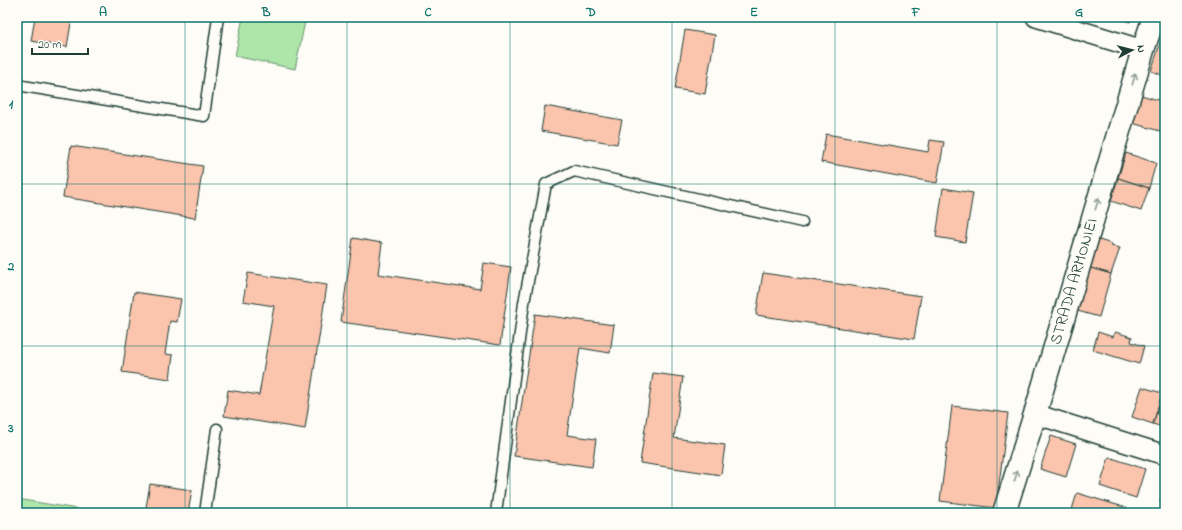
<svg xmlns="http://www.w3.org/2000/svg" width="1182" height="530" viewBox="0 0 1182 530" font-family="'Indie Flower',sans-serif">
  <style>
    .green { fill: #aee6aa; stroke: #66926f }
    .building { fill: #fac4ad; stroke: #1f3d34 }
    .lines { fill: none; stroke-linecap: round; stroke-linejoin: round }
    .lane-casing { stroke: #1f3d34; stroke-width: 13 }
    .street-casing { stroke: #1f3d34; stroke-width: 22 }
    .secondary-casing { stroke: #1f3d34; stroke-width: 25 }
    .lane { stroke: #fdfcf7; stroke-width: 10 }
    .street { stroke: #fdfcf7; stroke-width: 19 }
    .secondary { stroke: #fdfcf7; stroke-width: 22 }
    .oneway { stroke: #8e9c96 }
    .grid { fill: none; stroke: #0f766e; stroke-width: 1; stroke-opacity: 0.55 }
    .labels { text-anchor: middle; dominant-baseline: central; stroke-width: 4; stroke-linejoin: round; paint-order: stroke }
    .street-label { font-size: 16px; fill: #1f3d34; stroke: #fdfcf7 }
    .neatline { fill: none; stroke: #0f766e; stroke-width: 1.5 }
    .grid-label { font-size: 13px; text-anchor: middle; font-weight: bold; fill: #0f766e }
  </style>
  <rect width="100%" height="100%" fill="#fdfcf7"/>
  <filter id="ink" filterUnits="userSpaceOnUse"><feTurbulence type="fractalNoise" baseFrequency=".025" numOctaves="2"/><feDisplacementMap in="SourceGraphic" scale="8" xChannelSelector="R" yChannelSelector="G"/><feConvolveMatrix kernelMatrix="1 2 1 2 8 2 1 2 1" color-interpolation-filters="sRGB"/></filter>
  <g filter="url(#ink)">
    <g class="green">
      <polygon points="243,17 306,17 295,69 235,56"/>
      <polygon points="17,499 101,513 17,513"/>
    </g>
    <g class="building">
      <polygon points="35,17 72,17 67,47 31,41"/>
      <polygon points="1113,17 1132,17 1130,22"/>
      <polygon points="1165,29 1165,76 1151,71"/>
      <polygon points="685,30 715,35 705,94 675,89"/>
      <polygon points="1141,95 1165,102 1165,116 1160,131 1132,123"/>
      <polygon points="545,106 622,120 617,144 541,131"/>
      <polygon points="826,134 928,152 930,140 944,142 937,183 821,162"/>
      <polygon points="71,146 203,166 195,218 63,197"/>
      <polygon points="1126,153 1156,163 1149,188 1118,178"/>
      <polygon points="1118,178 1149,188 1141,211 1111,201"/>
      <polygon points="943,188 973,193 965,242 936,237"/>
      <polygon points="353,238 382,243 378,274 480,289 484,263 511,267 500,345 341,322"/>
      <polygon points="1096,239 1112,244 1111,246 1120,248 1111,274 1087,267"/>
      <polygon points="1087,267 1111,274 1099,317 1074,310"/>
      <polygon points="248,273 327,285 305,429 224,416 228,390 259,395 274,306 243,301"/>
      <polygon points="763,273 921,296 914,339 756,315"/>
      <polygon points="134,292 181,299 177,322 170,321 165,354 173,355 170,379 122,372"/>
      <polygon points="535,314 614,325 610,353 580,348 567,435 596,439 592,467 514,456"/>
      <polygon points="1098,332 1113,337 1115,332 1132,337 1131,342 1144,346 1139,364 1093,350"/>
      <polygon points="653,373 683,377 674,438 725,445 721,475 640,463"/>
      <polygon points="1142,387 1162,393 1153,424 1132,417"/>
      <polygon points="1164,389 1165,390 1165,428 1153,424"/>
      <polygon points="952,406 1008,413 996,508 940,501"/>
      <polygon points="1051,436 1076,444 1066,477 1040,469"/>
      <polygon points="1109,457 1145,469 1136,498 1100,486"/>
      <polygon points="150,484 192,490 188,513 145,513"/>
      <polygon points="1165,484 1165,502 1160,501"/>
      <polygon points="1077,493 1127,508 1125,513 1071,513"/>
    </g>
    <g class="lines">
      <g class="lane-casing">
        <g id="lane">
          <polyline points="17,85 204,116 218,17"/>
          <polyline points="205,513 217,429"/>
          <polyline points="496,513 524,303 546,184 574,171 802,222"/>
        </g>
      </g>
      <g class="street-casing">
        <g id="street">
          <polyline points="1036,17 1143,50"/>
          <polyline points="1035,414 1165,455"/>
        </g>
      </g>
      <g class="secondary-casing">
        <g id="secondary">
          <path id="s1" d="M1004,513L1035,414L1143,50L1154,17"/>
        </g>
      </g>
      <use href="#lane" class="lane"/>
      <use href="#street" class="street"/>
      <use href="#secondary" class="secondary"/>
    </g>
    <defs><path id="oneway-shaft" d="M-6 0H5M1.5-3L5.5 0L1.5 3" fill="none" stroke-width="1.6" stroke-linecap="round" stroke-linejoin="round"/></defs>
    <g class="oneway">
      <use href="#oneway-shaft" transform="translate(1134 79) rotate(-73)"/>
      <use href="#oneway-shaft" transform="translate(1097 204) rotate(-73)"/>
      <use href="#oneway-shaft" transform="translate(1016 476) rotate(-73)"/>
    </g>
  </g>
  <path class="grid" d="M185,17V513M347,17V513M510,17V513M672,17V513M835,17V513M997,17V513M17,184H1165M17,346H1165"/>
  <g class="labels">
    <g class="street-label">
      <text stroke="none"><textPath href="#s1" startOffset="242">STRADA ARMONIEI</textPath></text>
    </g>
  </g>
  <rect width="1182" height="530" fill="none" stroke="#fdfcf7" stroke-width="44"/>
  <g transform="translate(1132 50) rotate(83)" stroke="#fdfcf7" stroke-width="3" paint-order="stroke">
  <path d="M0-3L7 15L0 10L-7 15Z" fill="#1f3d34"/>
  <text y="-6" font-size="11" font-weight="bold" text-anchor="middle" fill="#1f3d34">N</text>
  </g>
  <path d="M32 48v6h56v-6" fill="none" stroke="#1f3d34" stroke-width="2"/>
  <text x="38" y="48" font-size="12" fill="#1f3d34" stroke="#fdfcf7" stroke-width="3" paint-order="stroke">20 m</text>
  <rect x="22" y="22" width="1138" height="486" class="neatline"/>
  <g class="grid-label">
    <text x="103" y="16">A</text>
    <text x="266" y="16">B</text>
    <text x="428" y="16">C</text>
    <text x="591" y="16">D</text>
    <text x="754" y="16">E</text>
    <text x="916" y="16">F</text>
    <text x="1079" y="16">G</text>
    <text x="11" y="108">1</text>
    <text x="11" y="270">2</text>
    <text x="11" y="432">3</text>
  </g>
</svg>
